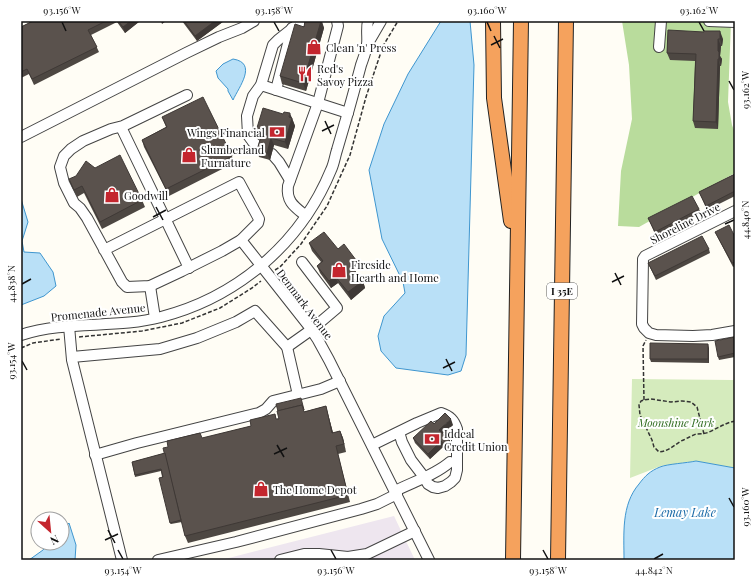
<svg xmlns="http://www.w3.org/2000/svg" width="756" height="581" viewBox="0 0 756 581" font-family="'Playfair Display',serif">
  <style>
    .industrial { fill: #eee6ef }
    .green { fill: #d5ebbd }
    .forest { fill: #b9dc9c }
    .water { fill: #b9e0f7; stroke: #3f96cf }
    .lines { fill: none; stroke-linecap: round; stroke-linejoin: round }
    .minor-casing { stroke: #444; stroke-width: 12 }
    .highway-casing { stroke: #222; stroke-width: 16 }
    .path { stroke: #333; stroke-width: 1.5; stroke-dasharray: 4 2; stroke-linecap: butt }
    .minor { stroke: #fff; stroke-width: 10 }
    .highway { stroke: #f5a25d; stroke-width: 14 }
    .wall { fill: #4d4742 }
    .shaded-wall { fill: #3f3936 }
    .building { fill: #5a524d; stroke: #3f3936 }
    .ticks { fill: none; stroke: #111; stroke-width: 1.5 }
    .labels { text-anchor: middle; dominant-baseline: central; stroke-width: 4; stroke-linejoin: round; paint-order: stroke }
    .shield { fill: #fff; stroke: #585858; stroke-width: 1 }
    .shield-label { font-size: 10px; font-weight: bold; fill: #111 }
    .poi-label { font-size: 11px; fill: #111; stroke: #fff; text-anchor: start }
    .street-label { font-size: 11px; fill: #111; stroke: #fff }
    .park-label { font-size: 11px; font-style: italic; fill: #2f6b1f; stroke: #fff }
    .water-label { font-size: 12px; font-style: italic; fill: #1768a6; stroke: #fff }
    .neatline { fill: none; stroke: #111; stroke-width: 1.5 }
    .ticks-label { font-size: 10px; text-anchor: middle; fill: #111 }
  </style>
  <rect width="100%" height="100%" fill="#fffdf5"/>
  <polygon class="industrial" points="394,516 415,560 221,560"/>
  <polygon class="green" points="632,379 733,380 735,379 735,468 696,461 661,466 630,478"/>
  <polygon class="forest" points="622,21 731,21 728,102 732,125 735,133 735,173 639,227 618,226 621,171 632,119 629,65"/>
  <g class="water">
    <polygon points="441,21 470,21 474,65 466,355 461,371 448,375 396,368 381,351 378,336 384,316 405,293 403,282 382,239 369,170 384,124 408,74"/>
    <path d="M233,59C258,63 239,87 233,100L228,91V89L218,78L216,71L223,64Z"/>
    <polygon points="21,199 28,222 22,241 24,252 40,253 53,272 56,286 44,296 21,305"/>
    <path d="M696,461L735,468V560H624C624,534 621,505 639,484C645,476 650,471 660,467C667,464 687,463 696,461Z"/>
    <polygon points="69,523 76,545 75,560 29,560 43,550 49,543 62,543 62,530"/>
  </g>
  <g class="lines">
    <g class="minor-casing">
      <g id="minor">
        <polyline points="709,21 735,22"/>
        <polyline points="367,45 381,21"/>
        <polyline points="659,47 661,21"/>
        <polyline points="261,85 348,113"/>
        <polyline points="276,90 292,28"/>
        <polyline points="121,127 189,268"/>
        <polyline points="21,137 186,53 219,37 242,28 254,21"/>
        <polyline points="262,149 253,142 248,135 247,116 253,96 261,85 273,45 278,40 302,21"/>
        <polyline points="272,154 279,162 290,180"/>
        <polyline points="735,211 645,256 643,259 642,324 644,328 649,333 656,335 693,336 712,335 735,331"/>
        <path d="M306,216C295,207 286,202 288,186L318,103L338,26L337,21"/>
        <polyline points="241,240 308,325 318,340 329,360 429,560"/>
        <polyline points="104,250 239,182 259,219 258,223 241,240 222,251 182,271 150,286 127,287 122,282 87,218 80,208 74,203 64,183 60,167 64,156 71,149 83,141 111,129 123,126 187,95"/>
        <polyline points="150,286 155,318"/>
        <polyline points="69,326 72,360 122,560"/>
        <path d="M21,335C66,320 116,329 161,317C238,297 301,243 331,170C334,164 335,156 337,150C341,136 345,123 349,109C353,95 357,80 361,65C363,59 366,52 367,45C368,37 366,29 368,21"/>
        <polyline points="287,347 311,330 337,308 302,262"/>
        <polyline points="72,357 160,349 197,338 236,322 255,311 287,347 298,395"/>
        <path d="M372,445L417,423L441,413C450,416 454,420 457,429V470L455,478L451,482L445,486L438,488L433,487L428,484L424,477L411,460L402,442L399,432"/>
        <polyline points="95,455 137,443 259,413 266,409 273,401 321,389 340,381"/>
        <path d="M395,491C413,482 435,475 450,462"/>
        <polyline points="158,560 236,542 361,509 377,504 397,494"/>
        <polyline points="280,560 304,554 319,554 348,557 367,554 415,531"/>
      </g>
    </g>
    <g class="highway-casing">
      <g id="highway">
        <polyline points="493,21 494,98 511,221"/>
        <polyline points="513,560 521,21"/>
        <polyline points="558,560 566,21"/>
      </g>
    </g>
    <g class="path">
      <polyline points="275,270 280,267 301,244 327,206 350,155 366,97 383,46 398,21"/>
      <polyline points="79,337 142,331 182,323 220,308 252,288 261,281"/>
      <polyline points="21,348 33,343 61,339"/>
      <polyline points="644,400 643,346 646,340"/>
      <path d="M704,434L697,407L691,402L682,401L671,402L651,399L644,400L641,401L639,405L640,415L652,440L654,447L659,452C669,451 673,446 681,441C686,439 691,436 696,434C700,434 705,434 709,432C718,428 725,423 735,421"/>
    </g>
    <use href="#minor" class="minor"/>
    <use href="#highway" class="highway"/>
  </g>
  <g class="wall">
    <polygon points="33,21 140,21 125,33 117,22 91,35 99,52 34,85 29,74 21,78 21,27"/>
    <polygon points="182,21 224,21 197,41"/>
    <polygon points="305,21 322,21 324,28 306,91 282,84 280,76 304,27"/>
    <polygon points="668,30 723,39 722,46 721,46 720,56 722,59 721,66 720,66 718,129 695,128 693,121 695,61 670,60 667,53"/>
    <polygon points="162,117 232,156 234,163 169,196 144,147 142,140 166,127"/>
    <polygon points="291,118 292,118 295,126 288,149 274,145 270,160 259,157 257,150 260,139 258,139 256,131"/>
    <polygon points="735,174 735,196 707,210 699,192"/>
    <polygon points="69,179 142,200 145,207 102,229 84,193 77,197 72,187"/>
    <polygon points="699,209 701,213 656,236 648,218"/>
    <polygon points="715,232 735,237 735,266 733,267"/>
    <polygon points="309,243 338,249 359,267 354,270 363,281 365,288 351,300 338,283 331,288 320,273 317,266 321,262 312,251"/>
    <polygon points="709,249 710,253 656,280 648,263"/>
    <polygon points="735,337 735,357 719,360 718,357"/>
    <polygon points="709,348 709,363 651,362 650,359"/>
    <polygon points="326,406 328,414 333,433 340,431 343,438 346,452 338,454 350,502 188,543 185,536 182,522 171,524 170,523 161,471 135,477 132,462 165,453 168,447 251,426 275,414 276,419"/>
    <polygon points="434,424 453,425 443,434 452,447 447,451 443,447 430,459 415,443 413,438"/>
  </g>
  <g class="shaded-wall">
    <polygon points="131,21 140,21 125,33 123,27"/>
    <polygon points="161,21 166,21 162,24"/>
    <polygon points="215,21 224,21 197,41 195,36"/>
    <polygon points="321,21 324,28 306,91 303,83"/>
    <polygon points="720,31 723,39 722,46 720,39"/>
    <polygon points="718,39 721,46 720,56 722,59 721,66 719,59 718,51"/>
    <polygon points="718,59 720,66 718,129 716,122"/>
    <polygon points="290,113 295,126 288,149 285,142 289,117"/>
    <polygon points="271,138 274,145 270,160 267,153"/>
    <polygon points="356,260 359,267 352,272 350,265"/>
    <polygon points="335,276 338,283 331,288 329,281"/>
    <polygon points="363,281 365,288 351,300 348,292"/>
    <polygon points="708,344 709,348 709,363 708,359"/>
    <polygon points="326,406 328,414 335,440 332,433"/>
    <polygon points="451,419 453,425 441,435 439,430"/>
    <polygon points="340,431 343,438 346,452 344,444"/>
    <polygon points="441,441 443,447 430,459 428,454"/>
    <polygon points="450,441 452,447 447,451 445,446"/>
  </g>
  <g class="building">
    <polygon points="33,21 106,21 88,30 97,47 32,79 27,69 21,72 21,27"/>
    <polygon points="118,21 131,21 123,27"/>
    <polygon points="184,21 215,21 195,36"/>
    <polygon points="305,21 321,21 303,83 280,76 295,24 304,27"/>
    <polygon points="668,30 704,32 704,31 720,31 720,39 718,39 718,51 719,52 719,59 718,59 716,122 693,121 696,54 667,53"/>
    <polygon points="203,97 232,156 166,189 142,140 167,127 162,117"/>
    <polygon points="263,108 283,114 284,112 290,113 289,117 292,118 285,142 271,138 267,153 257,150 262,133 256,131"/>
    <polygon points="120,155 142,200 100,222 82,186 74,190 69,179 76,176 86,161 95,168"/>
    <polygon points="735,174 735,191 706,206 699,192"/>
    <polygon points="692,196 699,209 655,232 648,218"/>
    <polygon points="729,225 735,237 735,262 732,263 715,232"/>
    <polygon points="324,232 338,249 344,244 356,260 350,265 363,281 348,292 335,276 329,281 317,266 323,261 309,243"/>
    <polygon points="702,236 709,249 655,276 648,263"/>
    <polygon points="735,337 735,353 718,357 715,341"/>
    <polygon points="650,343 708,344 708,359 650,359"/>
    <polygon points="301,398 304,410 302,405 278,411 276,404"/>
    <polygon points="302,405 304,412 326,406 332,433 340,431 344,444 336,446 348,495 185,536 163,448 168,447 167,441 200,433 202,438 251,426 250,420 275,414 276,419 279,419 277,411"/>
    <polygon points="445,413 451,419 439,430 450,441 445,446 441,441 428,454 413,438 431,421 434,424"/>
    <polygon points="165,453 181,520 170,523 159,478 163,477 161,469 135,475 132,462"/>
  </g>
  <path class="ticks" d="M62,22L66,31M274,22L279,31M487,22L491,31M699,22L704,31M494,36L500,48M491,45L503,39M729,81L734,90M325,121L331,134M322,131L334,125M156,207L163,220M153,217L166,210M725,224L734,220M615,273L621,285M612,282L624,276M22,284L31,279M446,359L452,371M22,361L27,370M443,368L455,362M277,445L284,457M274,454L287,448M729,498L734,507M108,530L115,543M105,540L118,534M118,550L123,559M331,550L336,559M543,550L548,559M654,559L663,554"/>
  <defs>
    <g id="shop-bare" transform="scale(1.2)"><path d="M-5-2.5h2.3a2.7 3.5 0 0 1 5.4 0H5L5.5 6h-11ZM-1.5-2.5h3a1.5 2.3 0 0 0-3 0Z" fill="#c4262e" stroke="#fff" stroke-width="2.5" paint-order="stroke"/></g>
    <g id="restaurant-bare" transform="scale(1.2)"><path d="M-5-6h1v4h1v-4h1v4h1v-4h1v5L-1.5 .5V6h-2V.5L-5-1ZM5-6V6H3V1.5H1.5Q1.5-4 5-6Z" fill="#c4262e" stroke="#fff" stroke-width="2.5" paint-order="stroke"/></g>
    <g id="bank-bare" transform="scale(1.2)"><path d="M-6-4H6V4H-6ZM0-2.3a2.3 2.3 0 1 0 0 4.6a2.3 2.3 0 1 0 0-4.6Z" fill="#c4262e" stroke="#fff" stroke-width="2.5" paint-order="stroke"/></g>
  </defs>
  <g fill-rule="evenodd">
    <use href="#shop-bare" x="314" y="47"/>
    <use href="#restaurant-bare" x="305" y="74"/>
    <use href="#bank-bare" x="277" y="132"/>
    <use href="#shop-bare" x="189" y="155"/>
    <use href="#shop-bare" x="112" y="195"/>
    <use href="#shop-bare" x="339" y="270"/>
    <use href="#bank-bare" x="432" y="439"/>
    <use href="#shop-bare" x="261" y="489"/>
  </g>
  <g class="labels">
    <rect class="shield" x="547" y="283" width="30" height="16" rx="3"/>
    <g class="shield-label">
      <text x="562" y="291">I 35E</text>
    </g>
    <g class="poi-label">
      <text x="326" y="47">Clean 'n' Press</text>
      <text x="317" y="68">Red's<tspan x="317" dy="13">Savoy Pizza</tspan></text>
      <text x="265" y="132" text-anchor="end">Wings Financial</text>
      <text x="201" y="149">Slumberland<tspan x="201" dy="13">Furnature</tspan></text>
      <text x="124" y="195">Goodwill</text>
      <text x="351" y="264">Fireside<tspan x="351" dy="13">Hearth and Home</tspan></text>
      <text x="444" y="433">Iddeal<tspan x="444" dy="13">Credit Union</tspan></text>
      <text x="273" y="489">The Home Depot</text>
    </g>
    <g class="street-label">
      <text transform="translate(685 223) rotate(-27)">Shoreline Drive</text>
      <text transform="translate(305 304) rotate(53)">Denmark Avenue</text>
      <text transform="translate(98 312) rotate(-6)">Promenade Avenue</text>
    </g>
    <g class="park-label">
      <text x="676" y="422">Moonshine Park</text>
    </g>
    <g class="water-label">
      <text x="685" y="512">Lemay Lake</text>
    </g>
  </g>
  <rect width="756" height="581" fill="none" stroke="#ffffff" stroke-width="44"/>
  <g transform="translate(50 531) rotate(153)"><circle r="19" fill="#ffffff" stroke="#a0a0a0"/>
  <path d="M0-3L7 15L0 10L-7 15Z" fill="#c4262e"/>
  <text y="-6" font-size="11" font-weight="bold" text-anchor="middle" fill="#111111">N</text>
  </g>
  <rect x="22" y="22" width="712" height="537" class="neatline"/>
  <g class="ticks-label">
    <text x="62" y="14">93.156°W</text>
    <text x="274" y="14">93.158°W</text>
    <text x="487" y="14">93.160°W</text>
    <text x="699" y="14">93.162°W</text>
    <text transform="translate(745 90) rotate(-90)" y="4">93.162°W</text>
    <text transform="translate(745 220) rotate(-90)" y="4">44.840°N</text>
    <text transform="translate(11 284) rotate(-90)" y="4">44.838°N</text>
    <text transform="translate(11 361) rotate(-90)" y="4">93.154°W</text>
    <text transform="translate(745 507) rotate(-90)" y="4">93.160°W</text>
    <text x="123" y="574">93.154°W</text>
    <text x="336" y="574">93.156°W</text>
    <text x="548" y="574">93.158°W</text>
    <text x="654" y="574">44.842°N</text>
  </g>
</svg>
